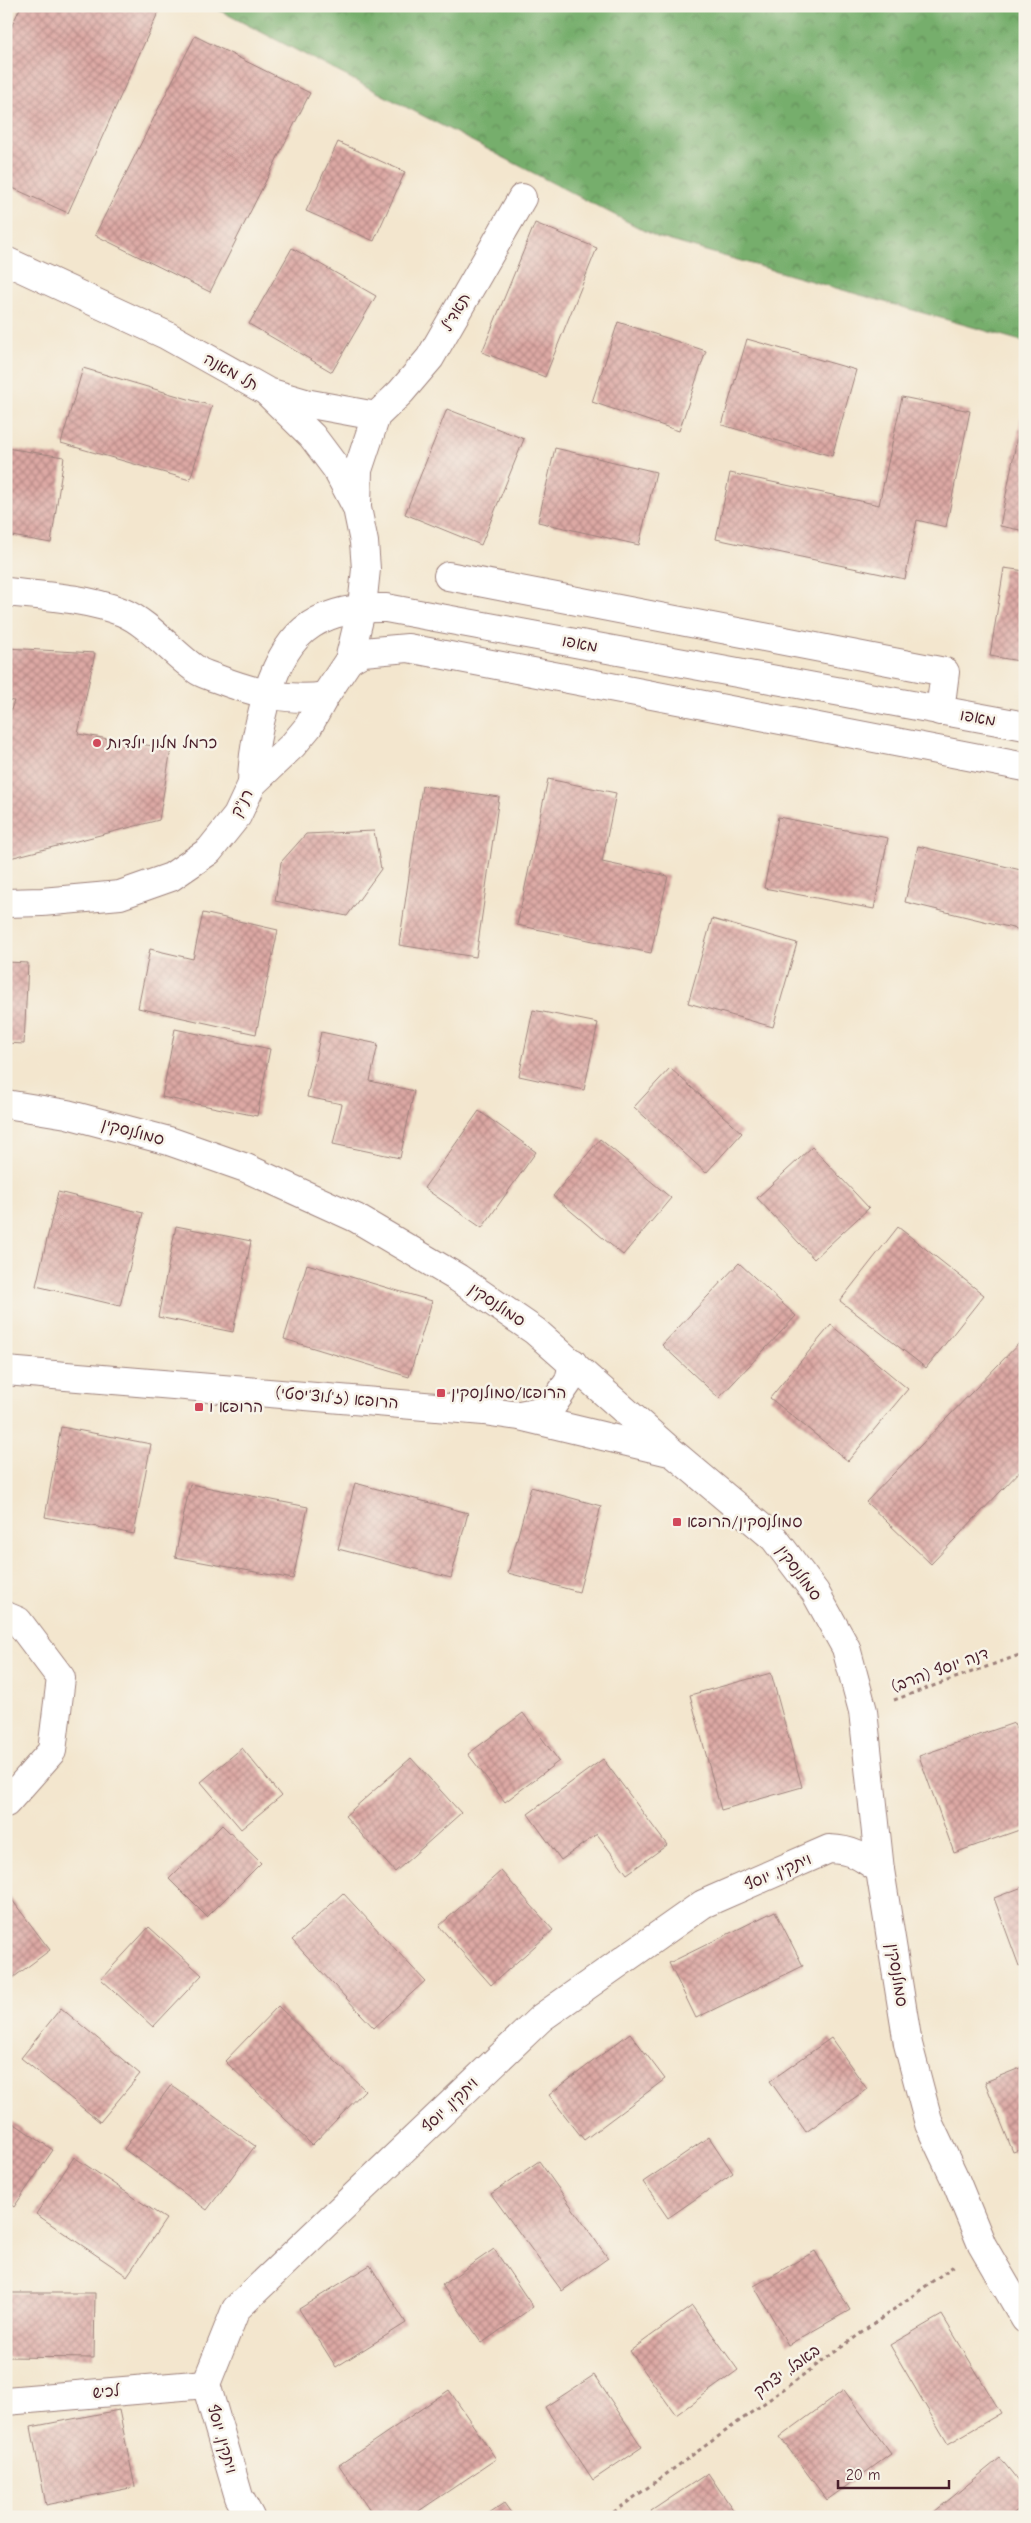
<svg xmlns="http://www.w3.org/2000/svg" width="1031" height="2523" viewBox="0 0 1031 2523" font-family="'Comic Neue','Playpen Sans Hebrew',sans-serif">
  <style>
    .forest { fill: url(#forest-crowns); stroke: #60664c }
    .building { fill: url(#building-cross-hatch) }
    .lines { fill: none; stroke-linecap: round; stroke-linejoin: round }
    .minor-casing { stroke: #9e827c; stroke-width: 30 }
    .path { stroke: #9e827c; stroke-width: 3; stroke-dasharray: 4 4; stroke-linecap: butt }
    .minor { stroke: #fff; stroke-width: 28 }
    .poi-dot { fill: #d1495b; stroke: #f7f3e8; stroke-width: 2 }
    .labels { text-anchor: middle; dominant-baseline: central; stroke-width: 5; stroke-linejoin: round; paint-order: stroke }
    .street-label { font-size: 16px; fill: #4a1f2b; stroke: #f7f3e8 }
    .poi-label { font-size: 16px; fill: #4a1f2b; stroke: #f7f3e8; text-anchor: start }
  </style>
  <defs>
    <pattern id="forest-crowns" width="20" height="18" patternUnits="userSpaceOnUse" patternTransform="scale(1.25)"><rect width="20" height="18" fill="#76ae6c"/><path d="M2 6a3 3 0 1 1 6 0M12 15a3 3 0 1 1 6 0" fill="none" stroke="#638d59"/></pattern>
    <pattern id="building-cross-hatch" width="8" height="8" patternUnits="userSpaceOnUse" patternTransform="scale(1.25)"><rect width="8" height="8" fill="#dda9a4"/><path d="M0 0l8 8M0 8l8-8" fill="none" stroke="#b58986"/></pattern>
  </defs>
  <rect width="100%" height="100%" fill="#f7f3e8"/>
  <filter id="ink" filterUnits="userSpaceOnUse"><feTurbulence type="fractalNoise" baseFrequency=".02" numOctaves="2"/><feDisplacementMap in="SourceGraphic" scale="10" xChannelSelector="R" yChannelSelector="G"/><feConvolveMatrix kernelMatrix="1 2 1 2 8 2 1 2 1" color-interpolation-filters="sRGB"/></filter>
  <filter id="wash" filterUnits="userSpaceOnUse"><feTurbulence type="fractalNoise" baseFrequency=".0096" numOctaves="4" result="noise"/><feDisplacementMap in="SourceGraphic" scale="20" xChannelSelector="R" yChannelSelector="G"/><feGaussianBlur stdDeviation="1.12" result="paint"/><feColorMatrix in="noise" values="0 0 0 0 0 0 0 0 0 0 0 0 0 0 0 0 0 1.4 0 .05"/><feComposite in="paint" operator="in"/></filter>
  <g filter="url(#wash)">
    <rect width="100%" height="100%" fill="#f3e6ce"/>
    <polygon class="forest" points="211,6 1025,6 1025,342 657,237"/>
    <g id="blocks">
      <g class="building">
        <polygon points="21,6 161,6 68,213 6,185 6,38"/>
        <polygon points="195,36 310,93 210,292 95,235"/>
        <polygon points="338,142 405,172 374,241 306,211"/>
        <polygon points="535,223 597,248 545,377 482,352"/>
        <polygon points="292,248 376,296 332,372 249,324"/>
        <polygon points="618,322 706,351 679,431 592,402"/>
        <polygon points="747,339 856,370 832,456 722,425"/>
        <polygon points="83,368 212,406 190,480 61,443"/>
        <polygon points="902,397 970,411 946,527 917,520 905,579 716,539 730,473 879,505"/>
        <polygon points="1024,402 1025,402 1025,531 1000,526"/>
        <polygon points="447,409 524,439 481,545 405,514"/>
        <polygon points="6,448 64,457 51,543 6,535"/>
        <polygon points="555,448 656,472 639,545 538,522"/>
        <polygon points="1004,568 1025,571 1025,662 990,656"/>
        <polygon points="6,648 95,653 78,734 171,749 159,820 6,859 6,724 14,701 6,700"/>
        <polygon points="548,779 616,793 602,862 668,876 651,953 517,925"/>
        <polygon points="422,786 499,797 476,957 399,945"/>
        <polygon points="778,817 888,838 874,909 764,888"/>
        <polygon points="374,831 381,869 347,916 275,901 281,862 306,834"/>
        <polygon points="918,846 1025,871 1025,931 905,902"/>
        <polygon points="203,913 278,930 256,1034 138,1008 150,949 193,959"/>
        <polygon points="712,919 797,943 773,1027 688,1003"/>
        <polygon points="6,962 28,963 24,1044 6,1043"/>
        <polygon points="533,1010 598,1023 584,1090 519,1076"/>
        <polygon points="175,1029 270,1049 257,1116 162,1097"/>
        <polygon points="321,1032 378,1044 370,1081 414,1091 400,1158 333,1144 342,1104 307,1097"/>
        <polygon points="670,1068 742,1133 706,1173 634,1107"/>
        <polygon points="479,1111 536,1152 482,1228 424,1188"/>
        <polygon points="600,1139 671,1198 623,1255 553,1196"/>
        <polygon points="812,1147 869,1208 814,1259 757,1198"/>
        <polygon points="58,1192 143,1213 120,1306 36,1286"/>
        <polygon points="176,1226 251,1241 233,1332 158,1317"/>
        <polygon points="898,1227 984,1295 926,1368 840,1301"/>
        <polygon points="739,1263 796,1316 719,1398 662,1345"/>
        <polygon points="307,1264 432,1301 409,1377 284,1339"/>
        <polygon points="831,1325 908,1389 848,1461 770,1398"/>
        <polygon points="1025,1337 1025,1466 931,1564 866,1502"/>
        <polygon points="61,1427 151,1444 134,1534 45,1517"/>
        <polygon points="355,1483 468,1513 451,1578 338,1549"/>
        <polygon points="190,1484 308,1507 293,1579 175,1557"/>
        <polygon points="531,1487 601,1506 579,1592 508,1573"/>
        <polygon points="771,1673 802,1787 721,1810 690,1695"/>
        <polygon points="523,1713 559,1761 505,1802 468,1754"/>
        <polygon points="1014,1723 1025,1754 1025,1828 954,1853 919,1756"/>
        <polygon points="242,1748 281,1796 241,1829 201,1782"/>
        <polygon points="411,1758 461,1813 395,1872 345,1816"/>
        <polygon points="603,1759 667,1845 627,1874 597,1834 561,1860 528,1814"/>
        <polygon points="222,1825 261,1863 207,1917 169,1879"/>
        <polygon points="501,1871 553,1930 491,1985 439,1926"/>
        <polygon points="1025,1886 1025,1963 1019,1966 994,1898"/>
        <polygon points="6,1892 50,1950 6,1983"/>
        <polygon points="343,1893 425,1981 374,2028 292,1940"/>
        <polygon points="775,1911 803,1966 696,2018 669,1963"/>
        <polygon points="149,1927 202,1975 153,2027 101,1979"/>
        <polygon points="278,2006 365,2090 312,2145 225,2061"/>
        <polygon points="61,2008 140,2074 100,2122 21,2058"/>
        <polygon points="630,2033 665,2079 584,2140 549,2095"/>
        <polygon points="831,2038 867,2089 806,2132 770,2081"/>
        <polygon points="1025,2066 1025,2148 1013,2152 985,2082"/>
        <polygon points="171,2085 255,2146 207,2210 124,2149"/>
        <polygon points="6,2118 53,2150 14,2207 6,2201"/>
        <polygon points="709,2137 733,2173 668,2218 643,2182"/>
        <polygon points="74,2157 166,2219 127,2276 36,2214"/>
        <polygon points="539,2161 608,2258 562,2291 491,2194"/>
        <polygon points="494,2249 533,2307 482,2343 442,2285"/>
        <polygon points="815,2251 850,2310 788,2345 754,2286"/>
        <polygon points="370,2265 406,2323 336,2367 299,2309"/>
        <polygon points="6,2293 95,2293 94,2358 6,2357"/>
        <polygon points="692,2306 738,2370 676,2415 630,2351"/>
        <polygon points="942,2315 1001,2413 948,2444 890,2345"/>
        <polygon points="594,2375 642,2447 593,2480 545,2407"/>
        <polygon points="449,2390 496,2459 410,2517 374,2517 339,2465"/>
        <polygon points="844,2390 891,2454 827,2500 780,2437"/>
        <polygon points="119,2410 135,2487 46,2505 31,2427"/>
        <polygon points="1000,2458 1025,2489 1025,2504 1009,2517 928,2517"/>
        <polygon points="708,2473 738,2517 654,2517 651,2511"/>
        <polygon points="504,2503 514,2517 483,2517"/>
      </g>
    </g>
  </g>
  <g filter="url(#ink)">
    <use href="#blocks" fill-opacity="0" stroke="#9e827c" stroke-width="1"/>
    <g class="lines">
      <g class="minor-casing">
        <g id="minor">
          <polyline points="6,261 166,335 266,391 312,436 336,468 357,508 364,542 366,569 362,607 349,660 325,696 308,727 293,745 252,784 237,816 209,851 171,877 120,895 42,902 6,903"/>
          <polyline points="271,393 305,403 376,416"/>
          <polyline points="357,505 358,470 376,416 401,392 430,358 522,198"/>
          <polyline points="448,576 945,672 940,711"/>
          <path d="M6,592C44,596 86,598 122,612C149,623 173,654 197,670C202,674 211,676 218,679C252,692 288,702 325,696"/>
          <polyline points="349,660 363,652 408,648 1025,767"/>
          <path d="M252,784C252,757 257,732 264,706C282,636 312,606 386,608L1025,726"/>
          <polyline points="6,1104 67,1114 169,1141 246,1168 356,1218 458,1278 535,1331 673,1453 774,1538 815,1592 846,1648 863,1711 880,1870 908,2044 929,2124 955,2179 982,2245 1025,2319"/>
          <polyline points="6,1371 484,1411 519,1416 669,1452"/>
          <polyline points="520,1415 550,1409 569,1381 573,1363"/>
          <polyline points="6,1616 18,1621 61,1678 52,1751 6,1803"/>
          <polyline points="6,2401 206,2384"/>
          <path d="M250,2517L239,2497L206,2384L236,2309L541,2018L703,1904L829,1849C853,1850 861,1856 880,1870"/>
        </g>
      </g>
      <g class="path">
        <polyline points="894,1700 1025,1653"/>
        <polyline points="607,2517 955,2265"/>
      </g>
      <use href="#minor" class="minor"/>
    </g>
  </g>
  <g class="poi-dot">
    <circle cx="97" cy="743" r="5"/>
    <rect x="436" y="1388" width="10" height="10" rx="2.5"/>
    <rect x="194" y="1402" width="10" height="10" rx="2.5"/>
    <rect x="672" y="1517" width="10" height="10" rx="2.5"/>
  </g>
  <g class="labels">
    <g class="street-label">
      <text transform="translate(456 312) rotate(-60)">תאד"ל</text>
      <text transform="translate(231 372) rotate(29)">תל מאנה</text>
      <text transform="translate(580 644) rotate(11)">מאפו</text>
      <text transform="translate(978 718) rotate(10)">מאפו</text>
      <text transform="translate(242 803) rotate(-61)">רנ"ק</text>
      <text transform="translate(133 1132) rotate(15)">סמולנסקין</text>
      <text transform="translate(497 1305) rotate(34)">סמולנסקין</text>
      <text transform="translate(337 1398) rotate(5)">הרופא (ז'לוצ'יסטי)</text>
      <text transform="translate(799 1573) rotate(54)">סמולנסקין</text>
      <text transform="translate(940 1670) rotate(-20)">דנה יוסף (הרב)</text>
      <text transform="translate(778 1872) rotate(-23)">ויתקין, יוסף</text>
      <text transform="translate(897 1975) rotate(81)">סמולנסקין</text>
      <text transform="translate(450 2105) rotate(-44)">ויתקין, יוסף</text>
      <text transform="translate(787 2371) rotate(-36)">באבל, יצחק</text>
      <text transform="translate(106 2392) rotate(-5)">לכיש</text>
      <text transform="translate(222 2439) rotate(74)">ויתקין, יוסף</text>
    </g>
    <g class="poi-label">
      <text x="107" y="743">כרמל מלון יולדות</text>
      <text x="451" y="1393">הרופא/סמולנסקין</text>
      <text x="209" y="1407">הרופא ו</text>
      <text x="687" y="1522">סמולנסקין/הרופא</text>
    </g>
  </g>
  <rect width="1031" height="2523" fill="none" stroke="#f7f3e8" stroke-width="25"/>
  <path d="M838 2480v8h111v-8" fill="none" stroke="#4a1f2b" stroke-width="2.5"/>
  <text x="846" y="2480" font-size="15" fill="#4a1f2b" stroke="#f7f3e8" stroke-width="4" paint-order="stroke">20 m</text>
</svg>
